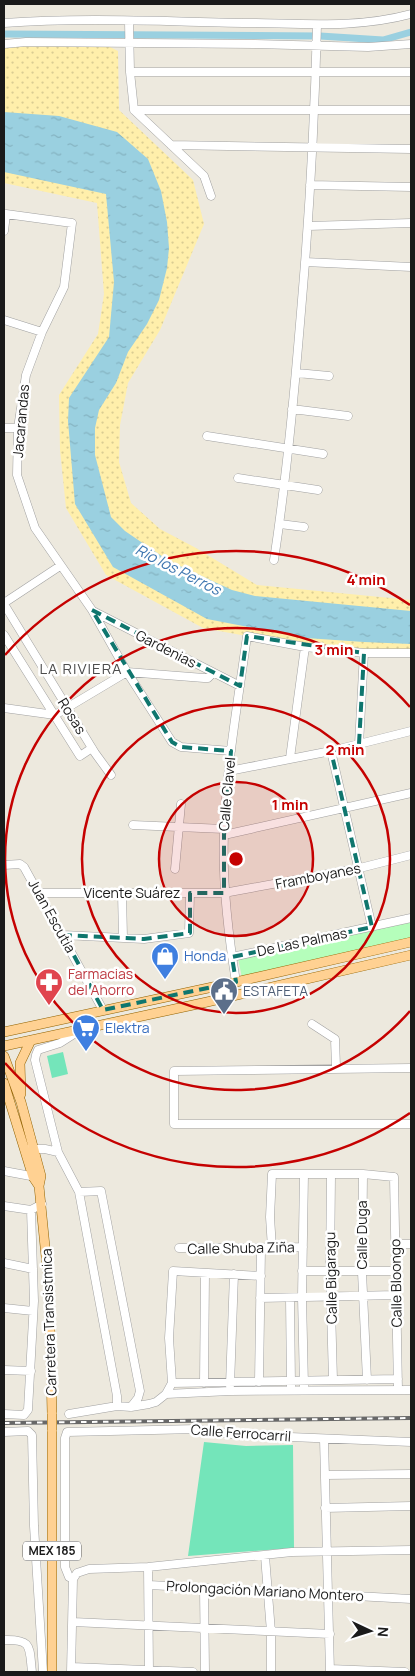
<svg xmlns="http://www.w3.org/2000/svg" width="415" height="1676" viewBox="0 0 415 1676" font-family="Manrope,sans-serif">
<defs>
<pattern id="sand-dots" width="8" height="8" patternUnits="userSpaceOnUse" patternTransform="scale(1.25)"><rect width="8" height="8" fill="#ffefab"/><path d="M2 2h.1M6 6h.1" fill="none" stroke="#dacc93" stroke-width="1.8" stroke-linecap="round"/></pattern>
<pattern id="water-ripples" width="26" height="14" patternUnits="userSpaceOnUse" patternTransform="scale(1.25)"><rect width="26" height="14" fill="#9ad0e0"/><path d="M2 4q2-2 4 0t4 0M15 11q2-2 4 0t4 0" fill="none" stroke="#84b2c0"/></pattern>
</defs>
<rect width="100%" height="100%" fill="#ede9de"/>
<path fill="url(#sand-dots)" d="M4 44H104L118 51 119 110 193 180 204 224 160 330 128 383 120 425 119 462 131 503 160 529 196 548 257 585 411 600V653L305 647 203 628 106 575 66 508 60 450 59 395 98 334 104 294 97 203 4 183Z"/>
<path fill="#b5febb" d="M411 920V938L242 978 238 958Z"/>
<path fill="#74e5ba" d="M63 1052 68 1074 52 1078 47 1056Z
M204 1442 246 1446 293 1445 294 1548 188 1556Z"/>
<path fill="url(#water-ripples)" d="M4 112 59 116 117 132 148 159 161 191 167 222 169 248 167 268 159 300 147 324 128 352 116 383 99 410 95 428V455L111 517 125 531 169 561 232 590 255 596 411 611V644L364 642 306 638 207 619 113 567 75 504 68 421 69 398 109 337 114 282 106 194 4 172Z"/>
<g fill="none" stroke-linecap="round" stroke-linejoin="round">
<path stroke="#9ad0e0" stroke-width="7" d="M4 34 320 36 383 40 411 32"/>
<g stroke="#a1a1a1" stroke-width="9">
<path id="minor" d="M129 22 130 72 134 110 204 176 211 196
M4 23C87 17 172 22 256 23 309 24 359 28 411 14
M4 44 26 42 255 44 368 47 411 44
M130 72H411
M134 110H411
M171 145 411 149
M310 185 411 187
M308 226 411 223
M4 231 6 214 72 223 64 287 42 332 26 375 18 428 17 475 35 528 92 610 127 672 172 742 181 747 231 751
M305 262 411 267
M4 320 42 332
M297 373 329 376
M292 409 348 416
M4 428H18
M207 436 323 454
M238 478 318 490
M280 524 304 527
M274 560C289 461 297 362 305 263 311 184 315 104 317 25
M4 603 60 566
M4 604 95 753 111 775
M93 611 240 686
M4 635 80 756 92 748
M4 708 55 715 127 672 204 678H208L213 673
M359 744 364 653
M331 751 372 927
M290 758 305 647
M229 771 331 751 411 731
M133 825 224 829
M224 835 411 793
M4 865 20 864 24 867 103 1010
M175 869 181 804
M39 893H224L360 868 411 855
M122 893 123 938
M63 935 144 939 189 933 190 893
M232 957 411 918
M236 982C228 933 222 884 224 834 226 768 238 702 247 636L305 647 364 653H411
M312 1024 335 1039 336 1067
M411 1068 174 1071V1124H411
M29 1149H45L58 1152 79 1192 117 1396V1406
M58 1152 35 1060 36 1055 38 1050 60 1043 82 1029 79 1016
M4 1171 36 1177
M363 1174 362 1272 367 1380
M331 1175 330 1272 333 1380
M79 1192 101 1191 140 1391 138 1398 131 1407
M4 1206 31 1210
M395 1244H411
M179 1248 303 1247
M272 1248 270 1217 272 1174H363L394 1177 398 1390
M4 1263 33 1269
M302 1271H394
M260 1298 396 1295
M290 1298 291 1386
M4 1308 33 1311
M4 1370 31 1371
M259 1382 261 1248
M172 1383 398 1379
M204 1383 205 1273
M230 1385 234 1274
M304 1386 302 1297 304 1174
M166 1394 230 1391 411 1390
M4 1414 24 1415 28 1410 34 1301 31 1210 42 1204
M69 1414 117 1406 131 1407 149 1404 156 1402 166 1394 172 1383 169 1338 173 1271 261 1276
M4 1432 28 1431 32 1435 34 1526 43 1672
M324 1439 330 1672
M325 1475 411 1474
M325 1508 411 1506
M265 1556 271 1632V1672
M148 1567 149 1672
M73 1579 69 1577 65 1567V1438L67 1432 197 1429 239 1435 411 1442
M73 1579 77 1573 89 1569 148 1567 292 1552 411 1550
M149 1585 411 1599
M204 1589 205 1672
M73 1622 330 1634
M4 1640C33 1639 29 1647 32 1672
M72 1667 193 1672
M330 1669 405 1672
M71 1672 73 1579"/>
</g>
<g stroke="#916200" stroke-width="10">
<path id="major" d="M4 1032 236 982 411 942
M4 1046 207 1002 411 955
M4 1056 21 1102 41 1176 39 1186 49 1287 52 1414
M4 1083 33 1177 39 1186
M21 1094 20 1063 31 1040
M52 1430V1672"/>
</g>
<use href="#minor" stroke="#fff" stroke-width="8"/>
<use href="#major" stroke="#ffd192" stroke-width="9"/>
<g stroke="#686868" stroke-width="4">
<path id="rail" d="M4 1423 411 1418"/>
</g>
<use href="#rail" stroke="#fff" stroke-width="2" stroke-dasharray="5.5" stroke-linecap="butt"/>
<g stroke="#916200" stroke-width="10" stroke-linecap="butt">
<path id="major-bridge" d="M52 1430V1414"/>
</g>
<use href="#major-bridge" stroke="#ffd192" stroke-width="9"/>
</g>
<path fill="none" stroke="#0f766e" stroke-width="4" stroke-dasharray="10 6" stroke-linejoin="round" d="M92 610 240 686 247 636 364 653 359 744 331 751 372 927 232 957 236 982 103 1010 63 935 144 939 190 933V893H224V835L231 751 181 747 172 742Z"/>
<circle cx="236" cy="859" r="77" fill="#c50100" fill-opacity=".12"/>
<g fill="none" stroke="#c50100" stroke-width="2.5">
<circle cx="236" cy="859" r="77"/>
<circle cx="236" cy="859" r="154"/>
<path d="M410 1011A231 231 0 1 1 410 707"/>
<path d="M410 1113A308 308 0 0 1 5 1063M5 655A308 308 0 0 1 410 605"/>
</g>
<defs>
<g id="shop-pin" transform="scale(1.4375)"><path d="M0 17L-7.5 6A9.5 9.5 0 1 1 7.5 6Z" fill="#3f7fe0" stroke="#fff"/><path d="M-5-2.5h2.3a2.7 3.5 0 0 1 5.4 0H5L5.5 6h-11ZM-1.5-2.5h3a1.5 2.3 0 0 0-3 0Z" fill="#fff"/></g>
<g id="pharmacy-pin" transform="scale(1.4375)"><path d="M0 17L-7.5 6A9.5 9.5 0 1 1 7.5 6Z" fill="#e0444e" stroke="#fff"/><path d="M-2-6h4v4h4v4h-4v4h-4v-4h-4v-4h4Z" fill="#fff"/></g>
<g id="civic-pin" transform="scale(1.4375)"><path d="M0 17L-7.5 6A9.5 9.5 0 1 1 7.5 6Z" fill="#5c6f8a" stroke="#fff"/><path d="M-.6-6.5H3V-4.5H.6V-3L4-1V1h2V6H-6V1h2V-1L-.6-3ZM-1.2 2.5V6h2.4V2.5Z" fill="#fff"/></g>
<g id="supermarket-pin" transform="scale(1.4375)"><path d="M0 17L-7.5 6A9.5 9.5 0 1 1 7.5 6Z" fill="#3f7fe0" stroke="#fff"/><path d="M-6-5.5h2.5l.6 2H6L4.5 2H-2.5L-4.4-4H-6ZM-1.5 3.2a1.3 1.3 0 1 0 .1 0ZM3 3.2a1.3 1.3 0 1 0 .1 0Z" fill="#fff"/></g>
</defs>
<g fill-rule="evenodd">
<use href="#shop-pin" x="165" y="956"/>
<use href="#pharmacy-pin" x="49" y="982"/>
<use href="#civic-pin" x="224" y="991"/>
<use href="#supermarket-pin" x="86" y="1028"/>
</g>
<g text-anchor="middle" stroke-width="5" stroke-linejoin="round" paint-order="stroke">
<rect fill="#fff" stroke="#5f5f5f" stroke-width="1" x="23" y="1541.5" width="58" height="19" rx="4"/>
<g font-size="12" font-weight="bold" fill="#1a1a1a">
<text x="52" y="1555">MEX 185</text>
</g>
<g font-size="14" fill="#1a1a1a" stroke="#fff">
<text transform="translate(21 421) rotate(-85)" y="5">Jacarandas</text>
<text transform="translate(166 649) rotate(27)" y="5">Gardenias</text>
<text transform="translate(72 716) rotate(58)" y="5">Rosas</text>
<text transform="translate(227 794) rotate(-85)" y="5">Calle Clavel</text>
<text transform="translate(318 876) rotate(-11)" y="5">Framboyanes</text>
<text x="132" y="898">Vicente Suárez</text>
<text transform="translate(52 916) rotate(61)" y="5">Juan Escutia</text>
<text transform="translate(302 942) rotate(-12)" y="5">De Las Palmas</text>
<text transform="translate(362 1235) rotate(-90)" y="5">Calle Duga</text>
<text transform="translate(241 1248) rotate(-1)" y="5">Calle Shuba Ziña</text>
<text transform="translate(331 1278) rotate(-91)" y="5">Calle Bigaragu</text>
<text transform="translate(396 1283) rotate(-91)" y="5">Calle Bloongo</text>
<text transform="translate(49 1322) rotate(-92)" y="5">Carretera Transistmica</text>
<text transform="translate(241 1433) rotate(4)" y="5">Calle Ferrocarril</text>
<text transform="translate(265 1591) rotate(3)" y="5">Prolongación Mariano Montero</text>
</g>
<g font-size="14" fill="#366cbe" stroke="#fff" text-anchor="start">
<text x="184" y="961">Honda</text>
<text x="105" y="1033">Elektra</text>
</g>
<g font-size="14" fill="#be3a42" stroke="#fff" text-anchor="start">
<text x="68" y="979">Farmacias<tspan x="68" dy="16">del Ahorro</tspan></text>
</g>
<g font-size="14" fill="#4e5e75" stroke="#fff" text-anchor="start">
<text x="243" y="996">ESTAFETA</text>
</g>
<g font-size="15" font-style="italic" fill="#4078b1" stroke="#fff">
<text transform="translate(178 570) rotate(27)" y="5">Rio los Perros</text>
</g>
<g font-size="15" letter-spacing="1" fill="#4d4d4d" stroke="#fff">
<text x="81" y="674">LA RIVIERA</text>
</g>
</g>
<circle cx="236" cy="859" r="8" fill="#c50100" stroke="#fff" stroke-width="2.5"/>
<g font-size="15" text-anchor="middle" font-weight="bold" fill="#c50100" stroke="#fff" stroke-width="5" stroke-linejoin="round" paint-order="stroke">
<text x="366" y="585">4 min</text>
<text x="334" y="655">3 min</text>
<text x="345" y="755">2 min</text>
<text x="290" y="810">1 min</text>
</g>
<rect width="415" height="1676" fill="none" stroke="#1a1a1a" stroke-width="10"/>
<g transform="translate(370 1631) rotate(94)" stroke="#ffffff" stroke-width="4" paint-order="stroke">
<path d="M0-4L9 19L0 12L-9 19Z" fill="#1a1a1a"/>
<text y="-8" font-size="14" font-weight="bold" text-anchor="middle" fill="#1a1a1a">N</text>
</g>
</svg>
